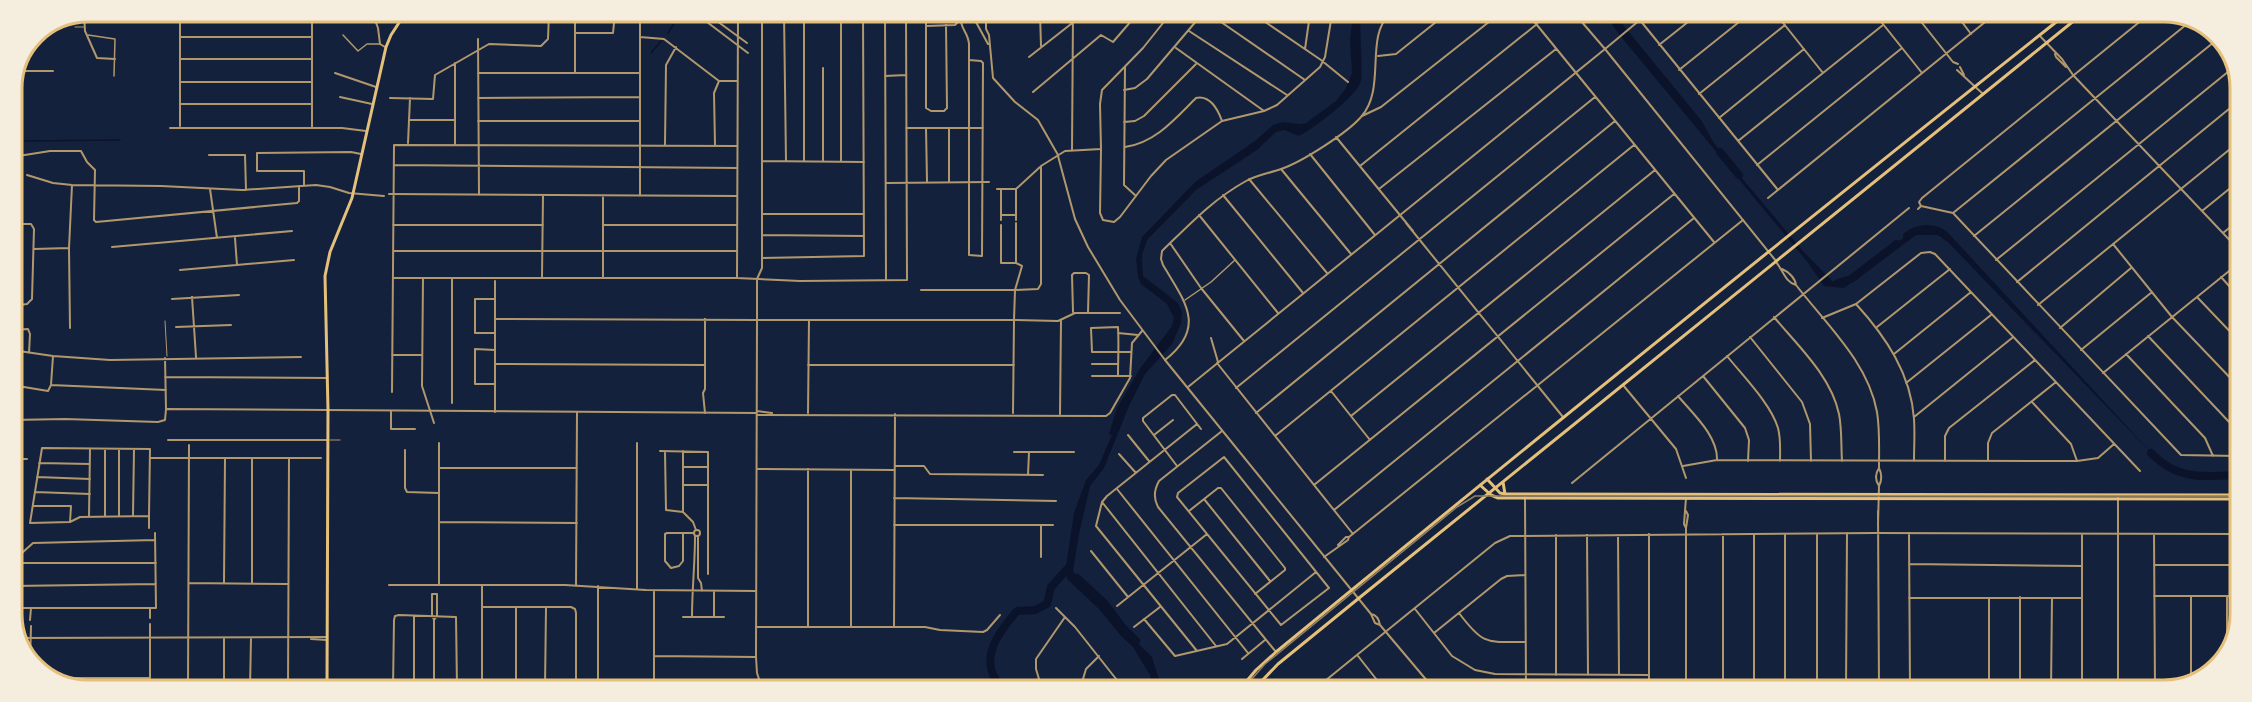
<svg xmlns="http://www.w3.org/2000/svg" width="2252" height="702" viewBox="0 0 2252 702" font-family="Ubuntu,sans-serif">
<rect width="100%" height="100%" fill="#14213d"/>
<path fill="#0b132b" d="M1353 14H1361C1359 36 1363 58 1361 80 1360 94 1312 130 1299 136L1284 130 1276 132 1257 150 1196 190 1147 240 1142 255 1143 276 1178 303 1182 312 1181 323 1172 344 1145 374 1129 406 1104 468 1090 486 1079 534 1073 571 1078 579 1106 605 1121 627 1152 657 1162 689H1153L1150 675 1133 647 1121 636 1099 609 1068 580 1065 573 1074 513 1086 480 1099 465 1112 435 1109 434 1117 408 1141 367 1172 326 1174 318 1167 304 1141 284 1138 277 1136 259 1142 237 1195 182 1255 141 1273 125 1283 122 1300 124 1306 123 1336 101 1346 88 1352 73 1350 40Z
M1605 14H1614L1701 120 1714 143 1730 164 1803 251 1832 281 1846 282 1853 279 1912 231C1926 227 1940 230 1952 237L2158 460 1941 235H1916L1844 288 1824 286 1809 264 1618 33Z"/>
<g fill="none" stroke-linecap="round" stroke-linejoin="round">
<path stroke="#0b132b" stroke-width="1.5" d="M668 33 681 13
M651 53 661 41
M12 139 22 141 120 140"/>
<path stroke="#0b132b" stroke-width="8" d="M1720 152 1739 175
M1907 236C1918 227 1936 226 1947 237
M1838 283 1851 279 1897 244
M2151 453C2177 480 2203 477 2238 475
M1077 578 1104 603 1122 627 1136 641
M833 688 840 686 846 688
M1003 689C976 662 997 634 1017 611L1035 610 1047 604 1051 587 1070 566"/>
<path stroke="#b1986c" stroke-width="1" d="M75 27H84
M165 321 167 356
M330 440H340"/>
<path stroke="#b1986c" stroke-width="1.5" d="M88 35 115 39 114 76
M343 35 358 51 367 44H380
M1185 300 1211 282 1235 260"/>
<path stroke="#b1986c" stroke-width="2" d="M312 12V128
M372 12 378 28 380 44 385 47
M392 12 398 23
M695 13 748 53
M706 13 747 43
M784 13 786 161
M804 13V161
M841 13V161
M885 13 886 280
M926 13V108L931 111H944L947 108 946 25
M962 13C958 29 968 30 969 44V255L982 256 983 63 981 61 969 60
M971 13 988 44
M986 13V29L989 35 993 78 1015 102 1038 120 1058 155
M1040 13 1041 46
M1208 13 1305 80
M1252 13 1321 60 1348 82
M84 14 85 31 97 58 115 59
M1293 14 1310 19
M1528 14 1714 242
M1575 14 1605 49 1647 14
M1635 14 1778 190
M1776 14 1823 73
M1875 14 1922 73
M1915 14 1953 62 1958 64
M1956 14 1971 34
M1119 16 1121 13
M115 18 180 14
M926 26 955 25 958 22 954 13
M1189 31 1287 95
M575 33H613L615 13
M2039 35 2062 59 2073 75 2239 250
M180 37H312
M640 37 664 39 719 81H737
M478 39 479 195
M1659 45 1698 14
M1176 48 1264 111
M1305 49 1310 14
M2055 54 2056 57 2066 67
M1378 56 1396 54 1446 14
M1029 57 1085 13
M180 59H312
M1125 67 1124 185 1136 196
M1960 67 1964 75
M823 68V161
M1679 70 1749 14
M1957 70 1983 94
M19 71H53
M335 73 376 87
M478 73H640
M575 73V13
M885 76 906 75
M180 82H312
M1124 90 1135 88 1147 79 1203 13
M1033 92 1101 35 1113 42 1138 13
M1699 94 1785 25
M340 97 372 104
M390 98 433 99 435 75 489 44 541 46 548 39 549 13
M478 98 640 97
M180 104H312
M1362 116 1381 107 1499 14
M1719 118 1804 49
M409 120H454
M478 121H640
M1124 122 1135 121 1144 116 1196 64
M180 126V12
M170 128H342L366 131
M906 128H983
M926 128 927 181
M949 128V182
M1336 137 1413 231
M1738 141 1883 25
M408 143 410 98
M455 144V63
M665 144 666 65 676 47
M715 145 714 93 719 81
M1125 147C1155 143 1175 119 1196 98 1210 95 1218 110 1222 121
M1072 150 1073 13
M1101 150 1100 213 1103 220 1114 222 1120 217 1151 176 1166 160 1222 121 1264 111 1277 105 1320 67 1325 57 1332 14
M1310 154 1375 235
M209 155H245L246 190
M12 157 50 151H81L87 162 95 170 94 220 96 222 297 203 299 201V186
M762 161 864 162
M394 165 737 168
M1757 165 1902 48
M1360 166 1537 24
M1281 169 1351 254
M27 175 53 183 72 185 161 186 242 190 316 185 330 187 349 193 384 196
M1249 179 1327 273
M887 183 989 182
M304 186V171H257V153L351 152 361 154
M210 189 217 238
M997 189H1016
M1016 189 1040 167
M1016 189V220
M1379 189 1556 49
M389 194 737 196
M1223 195 1303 293
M640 196V13
M1768 198 1995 14
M1921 206 1919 202 1922 198 2148 15
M1918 209 1921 206 1953 213 2181 455 2238 456
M2202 211 2239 181
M1953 213 2192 20
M762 214H864
M1001 215H1016
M1199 215 1278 313
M1001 220V189
M1016 223V262
M1406 223 1563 417
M12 224H31L34 229 32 299 27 304 12 306
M393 225H543
M603 225H737
M2223 233 2239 220
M762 235 864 236
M1974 236 2219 38
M235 238 237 265
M1170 243 1201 288 1244 341
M2113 244 2172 317 2238 386
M112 247 292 231
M34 249 69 248
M393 251H737
M762 258 864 256 863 13
M1996 260 2234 67
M1776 262C1783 270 1785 282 1796 285
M1782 269C1789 272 1795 278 1796 285 1826 324 1868 362 1877 412 1880 430 1879 449 1879 468 1875 474 1875 480 1879 486
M180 270 294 260
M542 277 543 196
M603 277V196
M737 277 738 13
M2221 277 2239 297
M393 278H737L800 281 907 280 906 13
M423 278 422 386 434 423
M2017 282 2240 100
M921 290H1015L1022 266 1016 263H1001V225
M192 297 196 357
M2197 297 2239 341
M172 299 239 295
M1856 304C1886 337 1911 374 1914 419 1915 433 1914 447 1914 461
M2038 305 2240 141
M1073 312 1072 275 1074 273H1086L1089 275 1088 313
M1774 317C1798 346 1831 376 1839 414 1842 429 1841 446 1842 461
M1822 318 1856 304 1921 253 1930 252 1935 254 2140 471
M495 319 757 320V279L762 268V13
M176 327 231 325
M1877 327 1950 269
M70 328 69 248 72 185
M2060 328 2131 268
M12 330 28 329 30 334 29 353
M495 333H475V299H495
M1118 333 1138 335
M2148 336 2231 424 2238 434
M1750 337 1802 402 1810 424 1811 461
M1211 338 1218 362
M12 350 53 356 110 360 301 357
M2081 350 2152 292
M1894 354 1971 292
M2126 354 2205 438 2213 456
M392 355H422
M1727 356C1743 376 1771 404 1778 428 1781 439 1780 450 1780 461
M165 358 166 409
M1165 360C1207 327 1185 302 1163 265L1161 259 1162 251C1190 224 1212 200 1246 181 1257 175 1270 173 1281 169 1302 162 1347 133 1361 117 1387 88 1364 37 1390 14
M1217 363 1353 534
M495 364 705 365
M1092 364H1118
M808 365H1014
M2103 373 2239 263
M1092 376H1131
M1118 376C1118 360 1119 344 1118 327L1091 328 1092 352H1131
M1703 376 1745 428 1749 440 1748 461
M165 377 327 378
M1906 383 1991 315
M495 384H475V349L495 350
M12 385 48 391 51 385 53 356
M51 385 166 390
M1623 385 1676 449 1686 478
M1236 388 1595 97
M1331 391 1370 440
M392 392 394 145 737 146
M1678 396C1693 414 1718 436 1717 460
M2032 402 2071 444 2077 461
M452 403V278
M391 411V429H415
M757 411 772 413
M495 412V281
M705 413 703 393 705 389V319
M808 413 809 320
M1013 413 1014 320 1058 321 1075 313H1120
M1256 413 1615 121
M1060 414 1061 321
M757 415 1106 416 1110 413 1130 378 1132 343 1142 331
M1351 416 1655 170
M1914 417 2012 338
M1197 424 1107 496 1102 502 1096 526 1197 651
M1222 431 1159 481C1154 490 1153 498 1158 507L1276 652
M1128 435 1149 461
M1154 435 1173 420
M1275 436 1634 145
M168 440H327
M42 448 150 449 149 516 80 517 70 522 30 523Z
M405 450V488L407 492 439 493
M660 451 708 452V574
M683 451V512
M665 452 666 510 683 512 693 522 696 530
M1014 452H1074
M1119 454 1136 473
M1224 457 1329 588 1281 625 1177 497 1178 493Z
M150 458H321
M252 458V583
M12 459H27
M1945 461V436L1949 428 2035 360
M1988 461V443L1992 433 2056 382
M39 463 90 464
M895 466H924L930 474 1043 475
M1177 466 1143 421V418L1172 395H1175L1201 429
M1683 466 1717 460 2077 461 2098 458 2114 444
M684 467H708
M439 468H577
M757 469 894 470
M1028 475 1029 452
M37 477 90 479
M1572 483 1909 208
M684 485H708
M1314 485 1674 194
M1117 489 1248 653
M12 490H14
M35 492 90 494
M1525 497 1526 689
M894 498 1056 501
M1204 499 1270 581
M1102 502 1216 646
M33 506H71L70 522
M1334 510 1694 218
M1189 511 1218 488H1221L1285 568V570L1255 594
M1878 511 1879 690
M105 515V449
M119 515V449
M133 515 134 449
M89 517 90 449
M439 522 577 523
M12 523H18L20 530 12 535
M894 525H1053
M1041 525V557
M1878 525 1879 486C1882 480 1882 474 1879 468
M149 528V516
M694 533a3 3 0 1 1 6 0a3 3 0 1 1-6 0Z
M683 533V561L679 566 671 568 665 561V534L667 533H693
M1909 533 1910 690
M1723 534V689
M1817 534V690
M2082 534V690
M2154 534 2155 690
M1556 535V675
M1587 535 1588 675
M1618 535 1619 675
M698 536V578L701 583 702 591
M1338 545 1346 537H1349
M1091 551 1128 597
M1324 557 1348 540 1349 537 1743 220
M12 562 33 543 155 540
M12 563H156
M1909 564 2082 566
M2154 565H2238
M189 583 288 584
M224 583 225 458
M389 585H565L646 590 756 591
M439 585V443
M12 586 156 584
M482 586V688
M576 586 577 412
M637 589V443
M2154 596H2237
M2191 596V681
M2227 596V649
M1909 598H2082
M1989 598V690
M1117 606 1207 534
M482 607H571L575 609 576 613V688
M516 607V688
M12 608H156L155 533
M150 608V618
M1056 608 1075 627 1124 689
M1415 609 1452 656 1475 670 1495 674 1649 675
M1459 613C1483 645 1486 642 1525 642
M683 617H724
M692 617C692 589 695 564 695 536
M714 617V591
M1144 619 1175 656 1227 644 1316 572
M30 620 31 608
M808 626V469
M851 626V470
M756 627H925L940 630 983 632 987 630 1000 615
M894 627 895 414
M1134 627 1160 607
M1434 633 1501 579 1507 576 1525 575
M20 638 326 637
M224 638V688
M311 639 327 640
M654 656 756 657
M1358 656 1384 689
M1242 659 1265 640
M30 663 31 626
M54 678H150V624
M150 682V687
M188 687 189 445
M250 688 251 638
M288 688 289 458
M393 688 394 620 395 616 399 615 456 617 457 688
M414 688V616
M434 688V620L432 615V594H437V616L434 620
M545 688 546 607
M598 688V586
M654 688V591
M1042 689 1036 669V659L1065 617
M1080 689 1086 669 1099 656
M1203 689 1207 680 1222 689
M1315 689 1495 543 1510 536 1875 533 2238 534
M1366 689 1377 680
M1649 689V534
M1754 689V534
M1785 690V534
M1846 690 1847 533
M2020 690V597
M2051 690 2052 598"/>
<path stroke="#b1986c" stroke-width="2" d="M1058 156 1075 219 1088 247 1120 300 1165 360 1371 614C1377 615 1379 619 1380 625L1434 689
M1188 387 1605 49 1776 261
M12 420 65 419 158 422 165 420 166 409 757 413
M1686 498 1684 524 1686 528
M2118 498V690
M1686 511 1688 515 1686 528V689
M1371 614 1375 623 1380 625
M762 688 757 673 756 657 757 320H1014L1015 290 1038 289 1041 284V166L1065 151 1101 149 1100 104 1102 90 1143 48 1171 13"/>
<path stroke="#e5c07b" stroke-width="3" d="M327 688 328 410 325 276 330 252 352 198 386 47 391 35 406 12"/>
<path stroke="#e5c07b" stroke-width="3" d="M1487 479 1500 493 1505 494 2238 495
M1503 482 1505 494
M1480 485 1491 495 1498 498 2238 499
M1240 689 1256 670 1276 652C1537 438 1800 225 2065 15
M1254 689 1278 664 1364 594 2081 15"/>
<path stroke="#918062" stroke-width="1.5" d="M1243 689 1265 664 1457 507 1475 496H2238"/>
</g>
<path d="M0 0H2252V702H0ZM88 22H2164A66 66 0 0 1 2230 88V614A66 66 0 0 1 2164 680H88A66 66 0 0 1 22 614V88A66 66 0 0 1 88 22Z" fill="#f5edde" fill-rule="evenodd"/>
<path fill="none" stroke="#e5c07b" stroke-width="3" d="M88 22H2164A66 66 0 0 1 2230 88V614A66 66 0 0 1 2164 680H88A66 66 0 0 1 22 614V88A66 66 0 0 1 88 22Z"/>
</svg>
